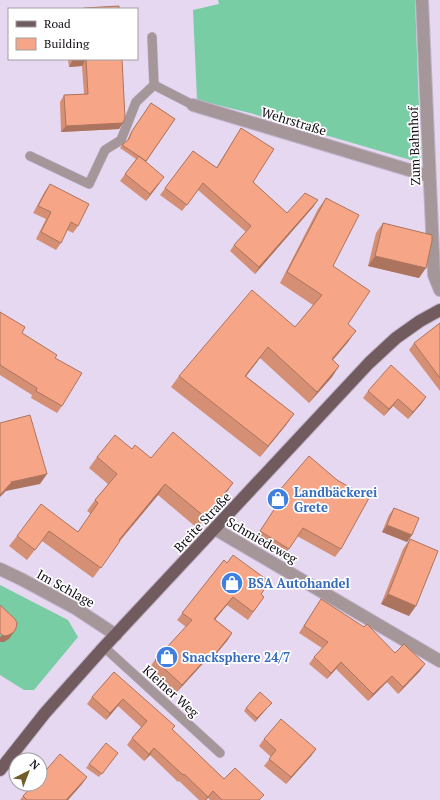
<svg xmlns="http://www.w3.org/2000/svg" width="440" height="800" viewBox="0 0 440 800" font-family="'PT Serif',serif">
<rect width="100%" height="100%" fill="#e6d8f0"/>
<path fill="#78cda4" d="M218 0H415L421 163 250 113 197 100 193 10 219 4Z
M0 585 68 620 78 637 34 690H24L0 675Z"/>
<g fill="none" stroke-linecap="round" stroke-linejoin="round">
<g stroke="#c0b3c9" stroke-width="10">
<path id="lane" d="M154 85 193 105
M30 156 89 184 105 150 121 140 136 102 154 85 152 37
M104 647 220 753"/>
</g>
<g stroke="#c0b3c9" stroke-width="14">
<path id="street" d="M422 0 434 275 440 290
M193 105 429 176
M215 529 440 661
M0 569 21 579 75 608 116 635"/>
</g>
<g stroke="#c0b3c9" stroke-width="14">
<path id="primary" d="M0 770 45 713 104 647 369 363 396 338 420 321 440 310"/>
</g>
<use href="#lane" stroke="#a49699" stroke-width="9"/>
<use href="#street" stroke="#a49699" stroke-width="12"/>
<use href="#primary" stroke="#725b5f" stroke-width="12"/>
</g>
<path fill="#d48f74" d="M68 59H122L123 123 119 129 61 132 60 102 64 95 84 94 82 66 69 67Z
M151 103 175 119 146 162 159 184 146 201 120 181 136 159 120 148 122 145 127 141 130 134Z
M241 128 253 182 287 213 314 206 255 274 230 251 234 245 246 232 198 190 182 211 160 195 193 151 216 168Z
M50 184 78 226 73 233 67 230 61 243 56 250 36 239 46 219 33 213 45 191Z
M326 198 333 266 348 324V342L333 360 339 366 332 377 309 403 260 358 246 376 294 414 286 425 260 457 171 387 179 376 295 327 313 305 280 283 318 209Z
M383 223 419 278 368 266 376 233Z
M0 312 22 333 55 358 62 406 57 413 31 398 32 395 0 375Z
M440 323V391L409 350 414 343Z
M368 391 426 397 421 404 408 419 393 406 384 416 363 398Z
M132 449 151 458 233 483 226 493 197 528 158 495 120 541 93 578 42 541 27 560 9 546 17 536 66 523 78 532 91 514 87 511 95 500 108 484 89 468 97 457Z
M278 492 341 549 335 557 297 536 283 558 255 539 277 505 272 500Z
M394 508 412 535 407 542 382 532 389 515Z
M410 539 409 616 381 604 403 549Z
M224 560 264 597 248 620 227 605 215 619 232 633 227 641 210 661 208 658 176 693 149 668 155 660 186 627 177 620Z
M321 599 395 653 420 671 398 694 387 682 368 701 336 669 327 679 309 664 314 657 322 648 299 633Z
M114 672 172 729 224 779 259 800H210L208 798 206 800H199L179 781 178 782 150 755 144 761 127 745 132 738 141 727 118 706 106 720 87 704 92 697Z
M269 706 255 722 244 711 246 708Z
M264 739 316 749 311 756 286 784 264 766 271 757 259 746Z
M116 756 99 777 86 768 89 764Z
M87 777 82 784 68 800H20L23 796Z"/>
<path fill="#ac745e" d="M86 59 82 66 69 67 73 60Z
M123 123 119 129 61 132 66 126Z
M164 177 159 184 146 201 150 194Z
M318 200 314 206 255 274 259 267Z
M375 256 426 268 419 278 368 266Z
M356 331 348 342 324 370 332 359Z
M268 347 260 358 238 387 245 376Z
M339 366 332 377 309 403 317 392Z
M426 397 421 404 408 419 413 412Z
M398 399 393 406 384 416 389 409Z
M294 414 286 425 260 457 268 446Z
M47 474 40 484 6 491 0 497V495L11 482Z
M233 483 226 493 197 528 205 517Z
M165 484 158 495 111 551 119 540Z
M387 525 412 535 407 542 382 532Z
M388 594 416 606 409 616 381 604Z
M233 597 227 605 209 627 214 619Z
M14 632 9 639 4 642H0V637L2 635Z
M232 633 227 641 210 661 216 653Z
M213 651 208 658 176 693 182 685Z
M341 662 336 669 327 679 331 673Z
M425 664 420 671 398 694 403 687Z
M392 676 387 682 368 701 373 694Z
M123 699 118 706 106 720 110 713Z
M272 703 269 706 255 722 257 718Z
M154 748 150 755 144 761 149 754Z
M316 749 311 756 286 784 291 777Z
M87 777 82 784 68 800H66Z
M213 791 208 798 206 800H205Z"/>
<path fill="#f6a687" stroke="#ac745e" d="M119 6V9H84V8Z
M73 59H122L125 118 123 123 66 126 64 95 88 94 86 59 73 60Z
M151 103 175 119 146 161 122 145 129 139 132 131Z
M241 128 274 149 253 182 287 213 305 193 318 200 259 267 234 245 251 226 203 183 187 205 165 188 193 151 217 168Z
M139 156 164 177 150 194 125 174Z
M50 184 89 204 78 226 71 222 61 243 41 232 51 212 38 206Z
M326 198 359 215 333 266 370 291 348 324 356 331 332 359 339 366 317 392 268 347 245 376 294 414 268 446 179 376 252 290 295 327 322 295 287 272Z
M383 223 432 235V241L426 268 375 256Z
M0 312 25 327 22 333 57 355 55 358 82 373 62 406 36 391 37 388 0 365Z
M440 323V378L414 343Z
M391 365 426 397 413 412 398 399 389 409 368 391Z
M30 415 47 474 11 482H12L0 495V423Z
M173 432 233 483 205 517 165 484 119 540 120 541 101 568 49 531 35 550 17 536 41 504 66 523 78 532 98 503 95 500 117 474 97 457 115 435 132 449 135 445 151 458Z
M309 456 337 480 369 498 341 549 303 528 289 549 260 531 283 496 278 492Z
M394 508 419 518 412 535 387 525Z
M410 539 438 551 416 606 388 594Z
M233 555 270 582 261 594 264 597 253 612 233 597 214 619 232 633 216 653 213 651 182 685 155 660 192 620 182 613 224 560 227 563Z
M321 599 364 627 367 624 395 653 404 644 425 664 403 687 392 676 373 694 341 662 331 673 314 657 328 642 304 626Z
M0 605 15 619 17 623 16 628 14 632 9 635 5 636 2 635 0 633Z
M114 672 175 726 172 729 224 779 235 768 264 795 259 800H222L213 791 208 797 184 774 183 775 154 748 149 754 132 738 147 721 123 699 110 713 92 697Z
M260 692 272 703 257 718 246 708Z
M281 719 316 749 291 777 269 759 276 750 264 739Z
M106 743 118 753 102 774 89 764Z
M60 754 87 777 66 800H27L23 796 34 784H40V777Z"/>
<defs>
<g id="shop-disc" transform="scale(1.15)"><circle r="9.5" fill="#3f7fe0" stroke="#fff"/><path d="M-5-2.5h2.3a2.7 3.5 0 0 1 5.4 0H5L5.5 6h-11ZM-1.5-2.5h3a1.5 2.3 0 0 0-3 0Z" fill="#fff"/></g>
</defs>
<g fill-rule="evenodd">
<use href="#shop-disc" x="278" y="499"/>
<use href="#shop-disc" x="232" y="583"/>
<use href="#shop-disc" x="167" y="657"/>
</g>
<g text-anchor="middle" stroke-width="3.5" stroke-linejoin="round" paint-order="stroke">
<g font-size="13" fill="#120d15" stroke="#fff">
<text transform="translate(294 121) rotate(17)" y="5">Wehrstraße</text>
<text transform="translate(414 146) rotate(-92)" y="5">Zum Bahnhof</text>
<text transform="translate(202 522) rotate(-47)" y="5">Breite Straße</text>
<text transform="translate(262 540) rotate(30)" y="5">Schmiedeweg</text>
<text transform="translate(66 588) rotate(29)" y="5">Im Schlage</text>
<text transform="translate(171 691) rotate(42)" y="5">Kleiner Weg</text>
</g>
<g font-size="13" font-weight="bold" fill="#366cbe" stroke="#fff" text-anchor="start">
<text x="294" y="497">Landbäckerei<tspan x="294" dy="15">Grete</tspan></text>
<text x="248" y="588">BSA Autohandel</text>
<text x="182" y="662">Snacksphere 24/7</text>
</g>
</g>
<rect x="8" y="8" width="130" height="52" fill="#ffffff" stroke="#a09ea1"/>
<rect x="16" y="21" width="20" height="6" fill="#725b5f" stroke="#a09ea1"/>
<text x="44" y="28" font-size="12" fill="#120d15">Road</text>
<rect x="16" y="38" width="20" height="12" fill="#f6a687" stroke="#a09ea1"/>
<text x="44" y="48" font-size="12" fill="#120d15">Building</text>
<g transform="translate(28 772) rotate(42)"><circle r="19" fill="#ffffff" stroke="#a09ea1"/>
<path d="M0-3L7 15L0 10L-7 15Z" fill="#715c2b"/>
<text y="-6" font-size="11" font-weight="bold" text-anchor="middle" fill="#120d15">N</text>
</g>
</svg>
